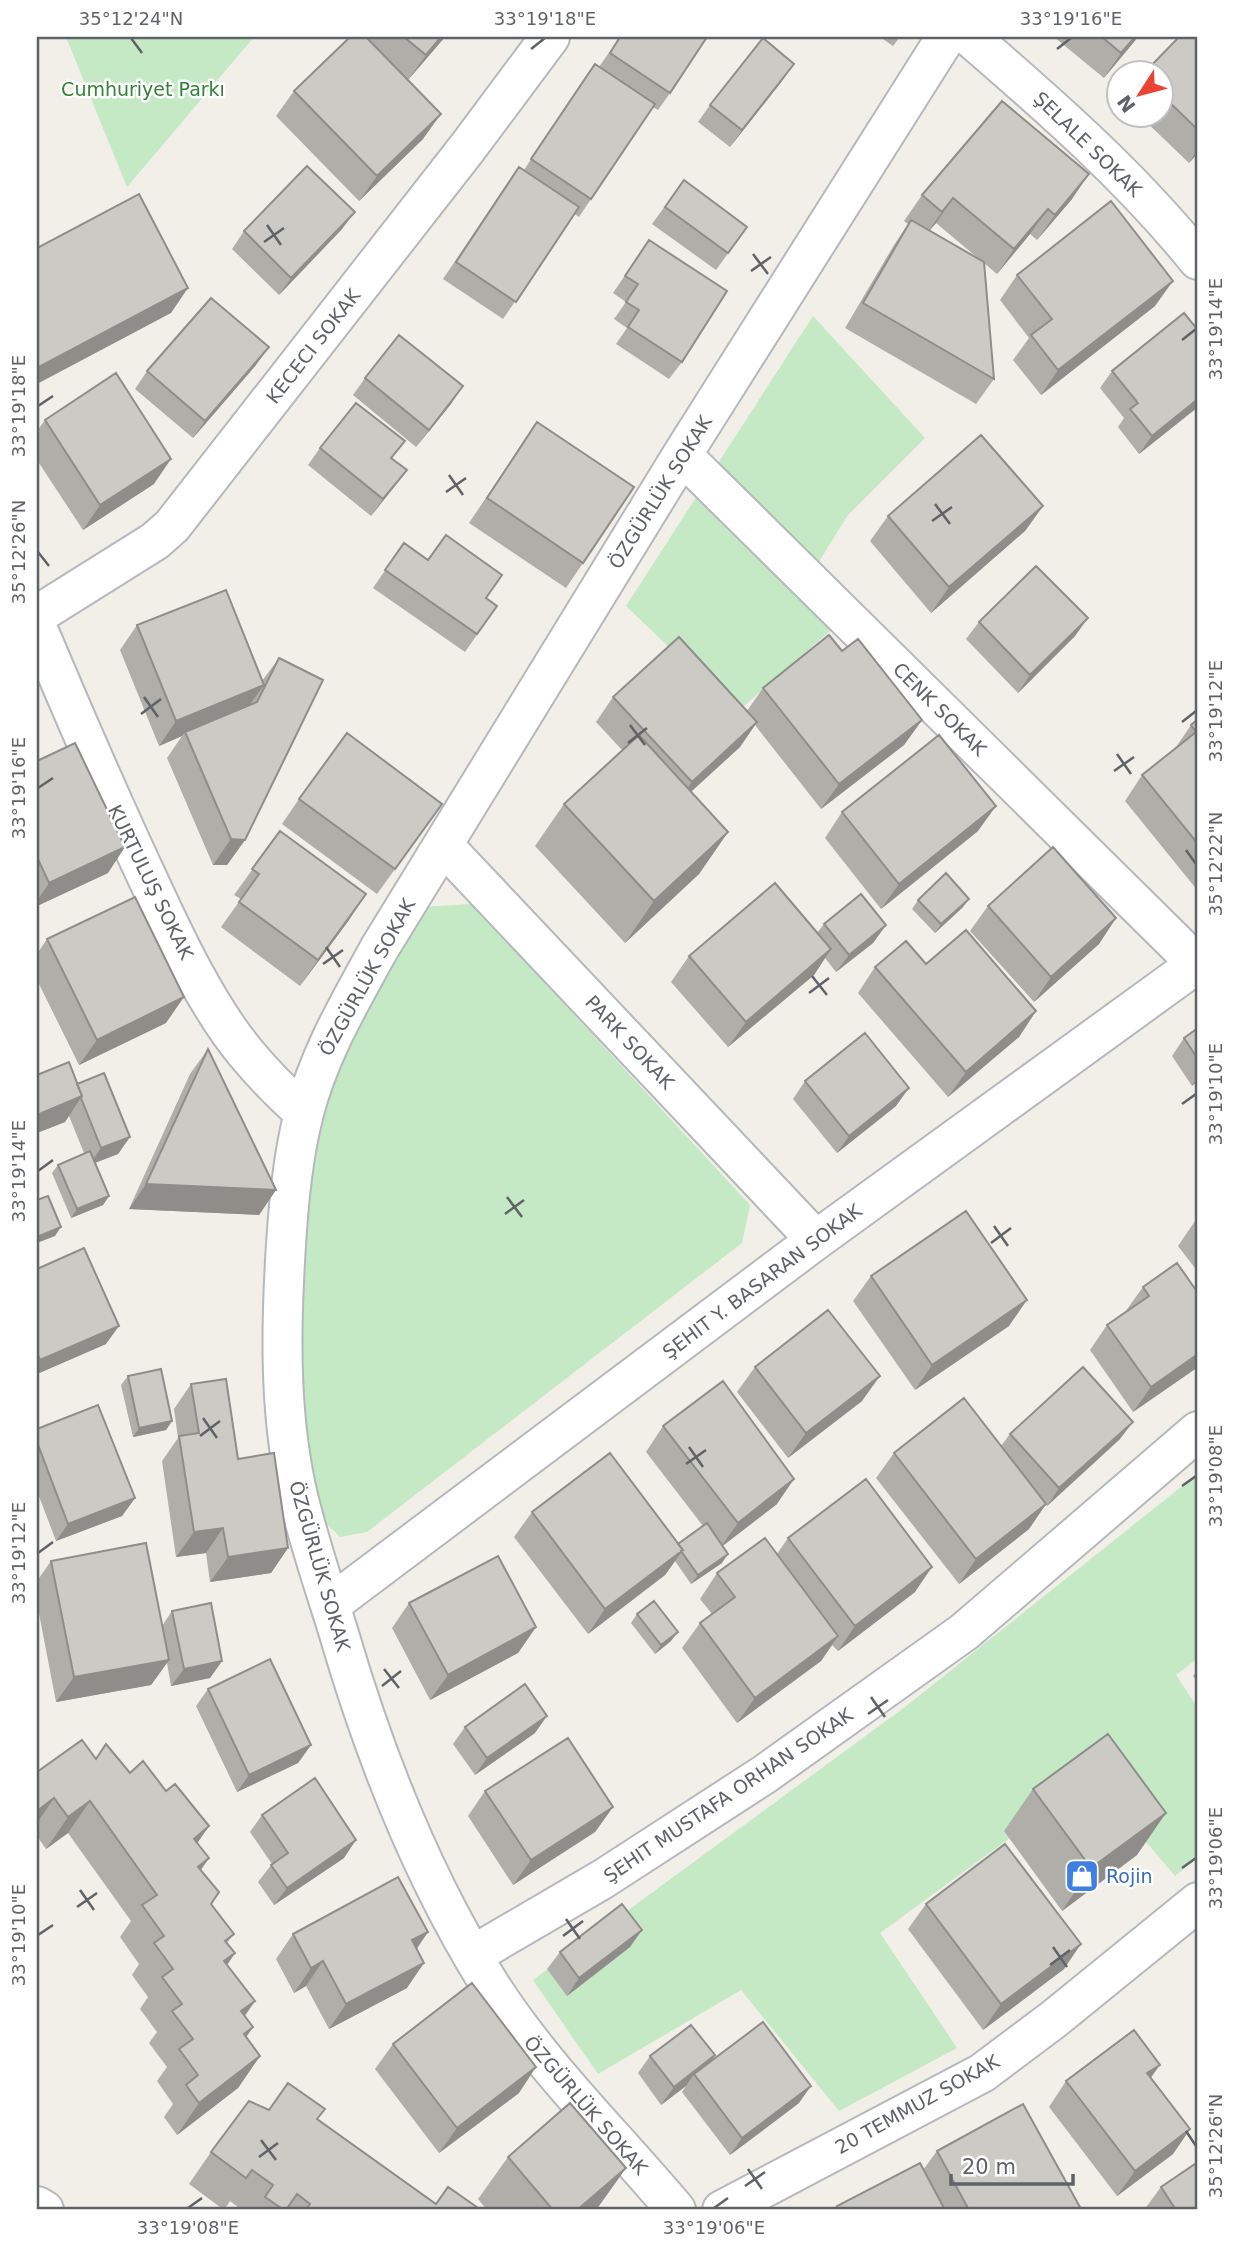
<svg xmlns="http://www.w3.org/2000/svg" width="1235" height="2247" viewBox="0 0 1235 2247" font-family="'DejaVu Sans',sans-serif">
<rect width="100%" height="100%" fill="#f1efe8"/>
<path fill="#c5e8c5" d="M66 37H254L127 187Z
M813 316 925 438 848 515 800 592 831 630 737 712 626 606Z
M472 904 750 1205 742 1243 367 1532 340 1537 313 1510 300 1331 314 1124 367 987 421 907Z
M1196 1475 1198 1658 1176 1675 1198 1708V1857L1175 1876 1092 1778 880 1933 957 2048 839 2111 741 1990 598 2074 533 1980 905 1707Z"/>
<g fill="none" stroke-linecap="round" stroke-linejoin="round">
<g stroke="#b5b8bc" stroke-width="42">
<path id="street" d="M970 37C1051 107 1131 177 1198 260
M682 455 1197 964
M37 615 155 541 172 526 468 147 550 37
M37 627C74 715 112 803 153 890 177 942 208 1007 245 1052 263 1074 283 1094 304 1113
M443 845 816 1240
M330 1605 816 1240 1198 963
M473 1955 603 1879 765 1774 964 1632 1198 1431
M37 2206 44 2210
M676 2210C613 2135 543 2068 490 1985 422 1877 375 1757 339 1634 324 1585 307 1537 296 1487 279 1408 281 1324 286 1244 289 1200 293 1155 304 1113 319 1054 350 1002 379 949L682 455 946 37
M722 2210 982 2073 1054 2019 1198 1902"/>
</g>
<use href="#street" stroke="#fff" stroke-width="38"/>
</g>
<path fill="#afaea9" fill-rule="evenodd" d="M350 37H445L408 80 423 139 359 201 276 116 294 91Z
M620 37 670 93 658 110 653 107 579 217 575 214 503 319 443 279 507 184 524 170 582 82 599 67Z
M880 37H900L893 46Z
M1054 37H1138L1104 78Z
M1198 37V153L1189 163 1140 116H1161V74Z
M782 81 730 147 698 122 710 105Z
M684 180 747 227 716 270 652 224Z
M922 195 1072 199 1037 240 1030 234 997 274 984 263 994 379 976 404 845 328 894 245 908 224 904 221ZM936 223 979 259 930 230Z
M342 229 279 295 232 249 244 231Z
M649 240 682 362 669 379 616 344 627 328 614 319 626 302 613 293Z
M1017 275 1155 306 1041 395 1013 360 1029 338 1000 300Z
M256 365 193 438 135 389 147 371Z
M1112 371 1198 407 1139 454 1118 427 1124 418 1100 388Z
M365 378 451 404 416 447 353 395Z
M45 420 154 484 83 530 37 460V431Z
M537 422 583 563 566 588 469 523Z
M320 448 392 459 394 487 371 516 308 465Z
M1043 506 1025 531 931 613 870 541 888 516Z
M404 543 497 606 465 652 373 588Z
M979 622 1075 636 1018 693 966 639Z
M137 625 262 681 279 658 245 840 227 865H213L167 758 182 736 159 746 120 650Z
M842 651 922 720 904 745 821 809 755 725 740 747 691 792 728 832 699 874 625 943 535 846 564 804 622 750 596 722 613 697 747 711 763 688Z
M1198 719V891L1125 801 1142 775 1174 750 1191 725Z
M37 761 108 873 37 906Z
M299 799 424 829 377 894 282 824Z
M842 812 978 831 881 909 825 838Z
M280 831 349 920 300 986 221 927 241 899 234 895Z
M918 900 963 907 935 933 912 909Z
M988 906 1116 918 1099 944 1034 1002 970 931Z
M824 924 886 925 873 943 836 972 825 958 814 975 728 1047 671 982 689 956 817 933Z
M47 939 166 1023 79 1065 37 980V954Z
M926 964 1036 1011 1019 1037 948 1097 858 993 875 967Z
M1198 1028V1081L1192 1086 1172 1056 1184 1038Z
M208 1049 276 1190 259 1215 129 1209 190 1074Z
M37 1075 77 1084 130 1137 118 1154 95 1163 109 1196 103 1205 71 1218 52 1173 58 1165 84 1153 69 1116 65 1122 37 1133Z
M805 1081 896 1106 837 1153 793 1099Z
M1198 1218V1272L1178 1246 1195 1221Z
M37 1269 106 1344 37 1374Z
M871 1276 1009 1326 915 1390 853 1301Z
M1143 1287 1198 1367 1133 1412 1090 1350 1107 1325 1125 1312Z
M755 1367 862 1401 788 1458 737 1392Z
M128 1376 172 1421 166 1430 133 1437 121 1385Z
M191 1384 238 1459 288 1548 271 1573 210 1582 206 1553 176 1557 162 1461 178 1438 174 1409Z
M663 1426 777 1504 722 1546V1563L691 1584 675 1561 665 1575 588 1634 514 1537 532 1512 678 1544 703 1526 646 1452Z
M37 1429 135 1498 122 1516 56 1541 37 1491Z
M1010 1434 1120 1439 1047 1506 1046 1504 1029 1529 959 1584 876 1478 894 1453 1001 1446Z
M788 1538 915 1592 838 1651 832 1645 821 1661 737 1723 682 1648 700 1623 712 1614 700 1599 717 1573 777 1554Z
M51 1561 162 1626 172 1611 222 1661 210 1678 171 1686 167 1663 151 1685 56 1702 37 1603V1581Z
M409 1603 536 1627 518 1653 430 1700 392 1628Z
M637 1614 671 1641 655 1654 631 1623Z
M1198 1669V1683L1193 1676Z
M208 1689 311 1745 298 1763 237 1792 196 1706Z
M465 1727 535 1733 475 1775 453 1744Z
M96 1759 130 1773 166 1791 209 1826 197 1843 209 1858 201 1870 211 1904 234 1934 227 1943 235 1953 227 1965 255 2001 245 2016 253 2027 246 2037 260 2056 238 2088 177 2135 164 2117 173 2104 157 2081 167 2067 149 2043 157 2032 140 2009 148 1997 132 1975 139 1964 120 1937 131 1921 68 1833 46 1849 37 1836V1772Z
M1033 1789 1137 1855 1062 1911 1004 1831Z
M485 1791 613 1807 595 1832 513 1885 468 1816Z
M262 1815 344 1858 274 1905 258 1882 272 1864 250 1832Z
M926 1904 1064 1969 983 2030 908 1929Z
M428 1932 417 1949 407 1988 329 2029 306 1986 294 1993 276 1959 293 1934Z
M630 1947 567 1996 547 1969 560 1952Z
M393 2044 519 2093 439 2153 375 2069Z
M715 2055 711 2061 799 2103 730 2155 682 2092 686 2086 661 2105 638 2073 650 2056Z
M1151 2077 1190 2129 1173 2154 1117 2196 1049 2107 1066 2081Z
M269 2110 318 2120 436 2204 481 2210H242L230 2201 224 2210 189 2184 211 2152Z
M937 2151 1079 2210H835L837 2206 923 2170Z
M508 2157 626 2168 596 2210H487L478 2199Z
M1161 2187 1198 2210H1144Z"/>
<path fill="#8f8d8a" d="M441 37H445L408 80 426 55Z
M1135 37H1138L1104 78 1121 53Z
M794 64 782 81 730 147 742 130Z
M441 114 423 139 359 201 377 176Z
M1198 149V153L1189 163Z
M1089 174 1072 199 1037 240 1055 215Z
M953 198 936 223 924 237 942 212Z
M1048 209 1030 234 997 274 1014 249Z
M355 212 342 229 279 295 291 278Z
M1173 281 1155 306 1041 395 1058 370Z
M188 288 171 313 37 384V368Z
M269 347 256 365 193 438 205 421Z
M463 386 451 404 416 447 429 430Z
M1198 399V407L1139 454 1152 436Z
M171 459 154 484 83 530 100 505Z
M407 470 394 487 371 516 383 499Z
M1043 506 1025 531 931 613 949 587Z
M1088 618 1075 636 1018 693 1030 675Z
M264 685 246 710 185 732 182 736 159 746 176 721Z
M922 720 904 745 821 809 839 784Z
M757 722 740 747 674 807 692 782Z
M996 806 978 831 881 909 899 884Z
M728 832 699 874 625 943 654 901Z
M231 839 245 840 227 865H213Z
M125 847 108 873 37 906V901L49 883Z
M366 894 349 920 300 986 318 960Z
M969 899 963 907 935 933 941 924Z
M1116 918 1099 944 1034 1002 1051 977Z
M886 925 873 943 836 972 849 955Z
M831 949 814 975 728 1047 746 1022Z
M184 997 166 1023 79 1065 97 1040Z
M1036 1011 1019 1037 948 1097 966 1072Z
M1198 1076V1081L1192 1086Z
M909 1088 896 1106 837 1153 849 1136Z
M82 1096 65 1122 37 1133V1115Z
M130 1137 118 1154 89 1165 101 1148Z
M146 1184 276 1190 259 1215 129 1209Z
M109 1196 103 1205 71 1218 77 1209Z
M61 1227 55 1236 37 1243V1237Z
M1027 1300 1009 1326 915 1390 932 1365Z
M119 1326 106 1344 37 1374V1365L40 1360Z
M1198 1354V1367L1133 1412 1151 1387Z
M880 1376 862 1401 788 1458 806 1433Z
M172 1421 166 1430 133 1437 139 1428Z
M1133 1422 1120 1439 1047 1506 1059 1488Z
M794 1479 777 1504 720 1548 738 1523Z
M135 1498 122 1516 56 1541 68 1524Z
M1046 1504 1029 1529 959 1584 976 1559Z
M223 1528 206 1553 176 1557 194 1532Z
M288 1548 271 1573 210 1582 228 1557Z
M683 1550 665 1575 588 1634 605 1609Z
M728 1554 722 1563 691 1584 698 1575Z
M932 1567 915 1592 838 1651 855 1626Z
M536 1627 518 1653 430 1700 448 1675Z
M678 1632 671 1641 655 1654 661 1645Z
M838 1636 821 1661 737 1723 755 1698Z
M169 1660 151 1685 56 1702 74 1677Z
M222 1661 210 1678 171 1686 184 1669Z
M547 1716 535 1733 475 1775 487 1758Z
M311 1745 298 1763 237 1792 249 1775Z
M54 1798 37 1823V1811Z
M90 1801 68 1833 46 1849 68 1817Z
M613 1807 595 1832 513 1885 531 1860Z
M1166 1813 1137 1855 1062 1911 1091 1868Z
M209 1826 187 1858 194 1839Z
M356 1840 344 1858 274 1905 287 1888Z
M209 1858 187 1889 198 1867Z
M642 1930 630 1947 567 1996 579 1978Z
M428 1932 410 1957 412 1940Z
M1081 1944 1064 1969 983 2030 1001 2004Z
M235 1953 213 1985 224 1961Z
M323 1961 306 1986 294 1993 311 1968Z
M424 1963 407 1988 329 2029 346 2004Z
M255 2001 232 2033 241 2011Z
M253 2027 231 2059 244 2034Z
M715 2055 703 2073 694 2074 686 2086 661 2105 674 2087Z
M260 2056 238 2088 177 2135 199 2103Z
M1160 2065 1142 2090 1147 2073Z
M536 2067 519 2093 439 2153 457 2128Z
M811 2086 799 2103 730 2155 742 2138Z
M1190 2129 1173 2154 1117 2196 1135 2171Z
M626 2168 596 2210H577Z"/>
<path fill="#cccac5" stroke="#8f8d8a" stroke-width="2" d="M350 37H366L441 114 377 176 294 91Z
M404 37H441L426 55Z
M620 37H707L670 93 610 53Z
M1102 37H1135L1121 53Z
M1179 37H1198V130L1161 94V74H1143Z
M763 38 794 64 742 130 710 105Z
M595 64 655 104 591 199 531 159Z
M1002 101 1089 174 1055 215 1048 209 1014 249 953 198 942 212 922 195Z
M307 166 355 212 291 278 244 231Z
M519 167 579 207 516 302 456 262Z
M684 180 747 227 728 253 665 207Z
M139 194 188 288 37 368V248Z
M1111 201 1173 281 1058 370 1031 335 1052 319 1017 275Z
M911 220 984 262 994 379 863 303Z
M649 240 727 291 682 362 628 327 639 310 626 302 638 284 625 276Z
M211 298 269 347 205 421 147 371Z
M1184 313 1198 330V399L1152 436 1130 409 1138 403 1112 371Z
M399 335 463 386 429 430 365 378Z
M116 373 171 459 100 505 45 420Z
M356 403 405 441 391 458 407 470 383 499 320 448Z
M537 422 634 487 583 563 487 498Z
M981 435 1043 506 949 587 888 516Z
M446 535 502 575 486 598 497 606 477 634 385 570 404 543 428 560Z
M1036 566 1088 618 1030 675 979 622Z
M226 590 264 685 176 721 137 625Z
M829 635 842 651 858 639 922 720 839 784 763 688Z
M679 637 757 722 692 782 613 697Z
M279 658 323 680 245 840 231 839 185 732 257 702Z
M1198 719V844L1142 775 1196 732 1191 725Z
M347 733 442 804 395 869 299 799Z
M639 735 728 832 654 901 564 804Z
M939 735 996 806 899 884 842 812Z
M75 743 125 847 49 883 37 857V761Z
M280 831 366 894 318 960 239 902 259 874 252 869Z
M1053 847 1116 918 1051 977 988 906Z
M946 873 969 899 941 924 918 900Z
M775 883 831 949 746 1022 689 956Z
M861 894 886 925 849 955 824 924Z
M135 897 184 997 97 1040 47 939Z
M966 930 1036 1011 966 1072 875 967 906 941 926 964Z
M1198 1028V1059L1184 1038Z
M865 1033 909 1088 849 1136 805 1081Z
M208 1049 276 1190 146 1184Z
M69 1062 82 1096 37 1115V1075Z
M104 1073 130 1137 101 1148 81 1098 82 1096 77 1084Z
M90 1151 109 1196 77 1209 58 1165Z
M48 1196 61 1227 37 1237V1200Z
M966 1211 1027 1300 932 1365 871 1276Z
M84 1248 119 1326 40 1360 37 1353V1269Z
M1177 1263 1198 1293V1354L1151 1387 1107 1325 1149 1296 1143 1287Z
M828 1310 880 1376 806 1433 755 1367Z
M1083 1367 1133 1422 1059 1488 1010 1434Z
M161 1369 172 1421 139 1428 128 1376Z
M226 1379 238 1459 274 1453 288 1548 228 1557 223 1528 194 1532 179 1436 199 1433 191 1384Z
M723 1381 794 1479 738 1523 663 1426Z
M964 1398 1046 1504 976 1559 894 1453Z
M98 1405 135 1498 68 1524 37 1442V1429Z
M610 1453 683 1550 605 1609 532 1512Z
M866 1479 932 1567 855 1626 788 1538Z
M707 1523 728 1554 698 1575 681 1551 683 1550 678 1544Z
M765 1538 838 1636 755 1698 700 1623 735 1597 717 1573Z
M146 1543 169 1660 74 1677 51 1561Z
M498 1556 536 1627 448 1675 409 1603Z
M654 1601 678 1632 661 1645 637 1614Z
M211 1603 222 1661 184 1669 172 1611Z
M270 1659 311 1745 249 1775 208 1689Z
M525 1684 547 1716 487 1758 465 1727Z
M1108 1734 1166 1813 1091 1868 1033 1789Z
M568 1738 613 1807 531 1860 485 1791Z
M82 1740 96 1759 106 1744 130 1773 143 1761 166 1791 175 1784 209 1826 194 1839 209 1858 198 1867 219 1892 211 1904 234 1934 225 1941 235 1953 224 1961 255 2001 241 2011 253 2027 244 2034 260 2056 199 2103 186 2085 198 2075 179 2049 193 2039 172 2011 182 2004 162 1977 173 1969 154 1943 164 1936 142 1905 157 1895 90 1801 68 1817 54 1798 37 1811V1772Z
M315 1778 356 1840 287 1888 271 1865 288 1853 262 1815Z
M1005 1844 1081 1944 1001 2004 926 1904Z
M398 1877 428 1932 412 1940 424 1963 346 2004 323 1961 311 1968 293 1934Z
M622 1904 642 1930 579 1978 560 1952Z
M472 1983 536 2067 457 2128 393 2044Z
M763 2022 811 2086 742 2138 694 2074Z
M691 2025 715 2055 674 2087 650 2056Z
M1134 2030 1160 2065 1147 2073 1190 2129 1135 2171 1066 2081Z
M288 2083 325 2109 317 2119 436 2204 448 2187 481 2210H306L310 2204 297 2194 286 2210H284L265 2197 273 2185 252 2170 246 2178 211 2152 249 2101 269 2110Z
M570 2103 626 2168 577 2210H553L508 2157Z
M1023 2104 1081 2209 1078 2210H969L937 2151Z
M1198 2162V2210H1176L1161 2187Z
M920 2163 945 2210H840L837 2206Z"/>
<path fill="none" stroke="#5f6368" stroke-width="2.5" d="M131 38 142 53M531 49 545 38M1057 49 1071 38M267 225 281 245M264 242 284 228M753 254 768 274M751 271 771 257M1182 340 1196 329M38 406 53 396M449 475 463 495M446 492 466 478M935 504 950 524M932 521 952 507M38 552 49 566M144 697 158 717M141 714 161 699M1182 722 1196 711M630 725 645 745M628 743 647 728M1117 754 1131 774M1114 771 1134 757M38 788 53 778M1186 850 1196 864M326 947 340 967M323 964 343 950M812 976 827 995M809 993 829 978M1182 1104 1196 1094M38 1171 53 1160M507 1197 522 1217M505 1214 524 1200M994 1226 1008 1246M991 1243 1011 1228M203 1418 217 1438M200 1436 220 1421M689 1447 703 1467M686 1464 706 1450M1182 1486 1196 1476M38 1553 53 1542M384 1669 399 1688M382 1686 401 1671M871 1697 885 1717M868 1714 888 1700M1182 1868 1196 1858M80 1890 94 1910M77 1907 97 1893M566 1919 580 1939M38 1935 53 1925M563 1936 583 1921M1053 1947 1067 1967M1050 1965 1070 1950M1186 2131 1196 2146M261 2140 276 2160M259 2157 278 2143M748 2169 762 2189M745 2186 765 2172M188 2208 202 2198M714 2208 728 2198"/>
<defs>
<g id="shop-square" transform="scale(1.75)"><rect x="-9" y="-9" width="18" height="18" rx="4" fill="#3f7fe0" stroke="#fff"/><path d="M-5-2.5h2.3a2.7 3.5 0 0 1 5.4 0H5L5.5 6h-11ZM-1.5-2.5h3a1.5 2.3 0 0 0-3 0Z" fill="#fff"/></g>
</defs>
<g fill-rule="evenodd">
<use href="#shop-square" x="1082" y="1876"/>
</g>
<g text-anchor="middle" stroke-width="5" stroke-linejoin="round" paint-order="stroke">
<g font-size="19" fill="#348238" stroke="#fff">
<text x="143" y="96">Cumhuriyet Parkı</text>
</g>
<g font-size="19" fill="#5f6368" stroke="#fff">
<text transform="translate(1088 144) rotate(44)" y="7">ŞELALE SOKAK</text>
<text transform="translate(313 346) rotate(-52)" y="7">KECECI SOKAK</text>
<text transform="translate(660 492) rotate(-58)" y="7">ÖZGÜRLÜK SOKAK</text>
<text transform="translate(940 709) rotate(45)" y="7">CENK SOKAK</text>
<text transform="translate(151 882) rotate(64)" y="7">KURTULUŞ SOKAK</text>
<text transform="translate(367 977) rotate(-61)" y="7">ÖZGÜRLÜK SOKAK</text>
<text transform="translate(630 1042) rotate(47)" y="7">PARK SOKAK</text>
<text transform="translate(762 1281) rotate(-37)" y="7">ŞEHIT Y. BASARAN SOKAK</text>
<text transform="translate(320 1566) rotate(74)" y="7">ÖZGÜRLÜK SOKAK</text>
<text transform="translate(728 1795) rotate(-34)" y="7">ŞEHIT MUSTAFA ORHAN SOKAK</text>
<text transform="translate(917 2104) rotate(-29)" y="7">20 TEMMUZ SOKAK</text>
<text transform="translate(586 2105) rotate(49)" y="7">ÖZGÜRLÜK SOKAK</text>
</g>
<g font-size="19" fill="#366cbe" stroke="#fff" text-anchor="start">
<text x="1106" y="1883">Rojin</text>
</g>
</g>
<rect width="1235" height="2247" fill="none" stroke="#ffffff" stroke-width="77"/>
<g transform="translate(1140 94) rotate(234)"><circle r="33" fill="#ffffff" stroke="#bfc1c3" stroke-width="2"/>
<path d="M0-5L12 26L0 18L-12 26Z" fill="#ea4335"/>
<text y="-10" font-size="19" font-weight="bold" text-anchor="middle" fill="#5f6368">N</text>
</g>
<path d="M951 2174v10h122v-10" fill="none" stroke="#5f6368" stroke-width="3.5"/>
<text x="962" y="2174" font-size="21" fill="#5f6368" stroke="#ffffff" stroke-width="5" paint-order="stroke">20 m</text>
<rect x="38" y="38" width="1158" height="2170" fill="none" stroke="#5f6368" stroke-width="2.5"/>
<g font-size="18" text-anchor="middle" fill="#5f6368">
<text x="131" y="25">35°12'24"N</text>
<text x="545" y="25">33°19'18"E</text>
<text x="1071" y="25">33°19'16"E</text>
<text transform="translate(1216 329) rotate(-90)" y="6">33°19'14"E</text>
<text transform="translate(19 406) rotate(-90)" y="6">33°19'18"E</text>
<text transform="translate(19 552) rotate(-90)" y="6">35°12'26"N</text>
<text transform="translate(1216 711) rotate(-90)" y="6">33°19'12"E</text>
<text transform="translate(19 788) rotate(-90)" y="6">33°19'16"E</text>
<text transform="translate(1216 864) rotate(-90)" y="6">35°12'22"N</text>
<text transform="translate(1216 1094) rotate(-90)" y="6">33°19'10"E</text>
<text transform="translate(19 1171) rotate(-90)" y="6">33°19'14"E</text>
<text transform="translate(1216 1476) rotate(-90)" y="6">33°19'08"E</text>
<text transform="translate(19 1553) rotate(-90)" y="6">33°19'12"E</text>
<text transform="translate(1216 1858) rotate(-90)" y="6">33°19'06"E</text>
<text transform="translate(19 1935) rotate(-90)" y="6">33°19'10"E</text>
<text transform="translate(1216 2146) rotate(-90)" y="6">35°12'26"N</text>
<text x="188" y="2234">33°19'08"E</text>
<text x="714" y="2234">33°19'06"E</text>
</g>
</svg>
